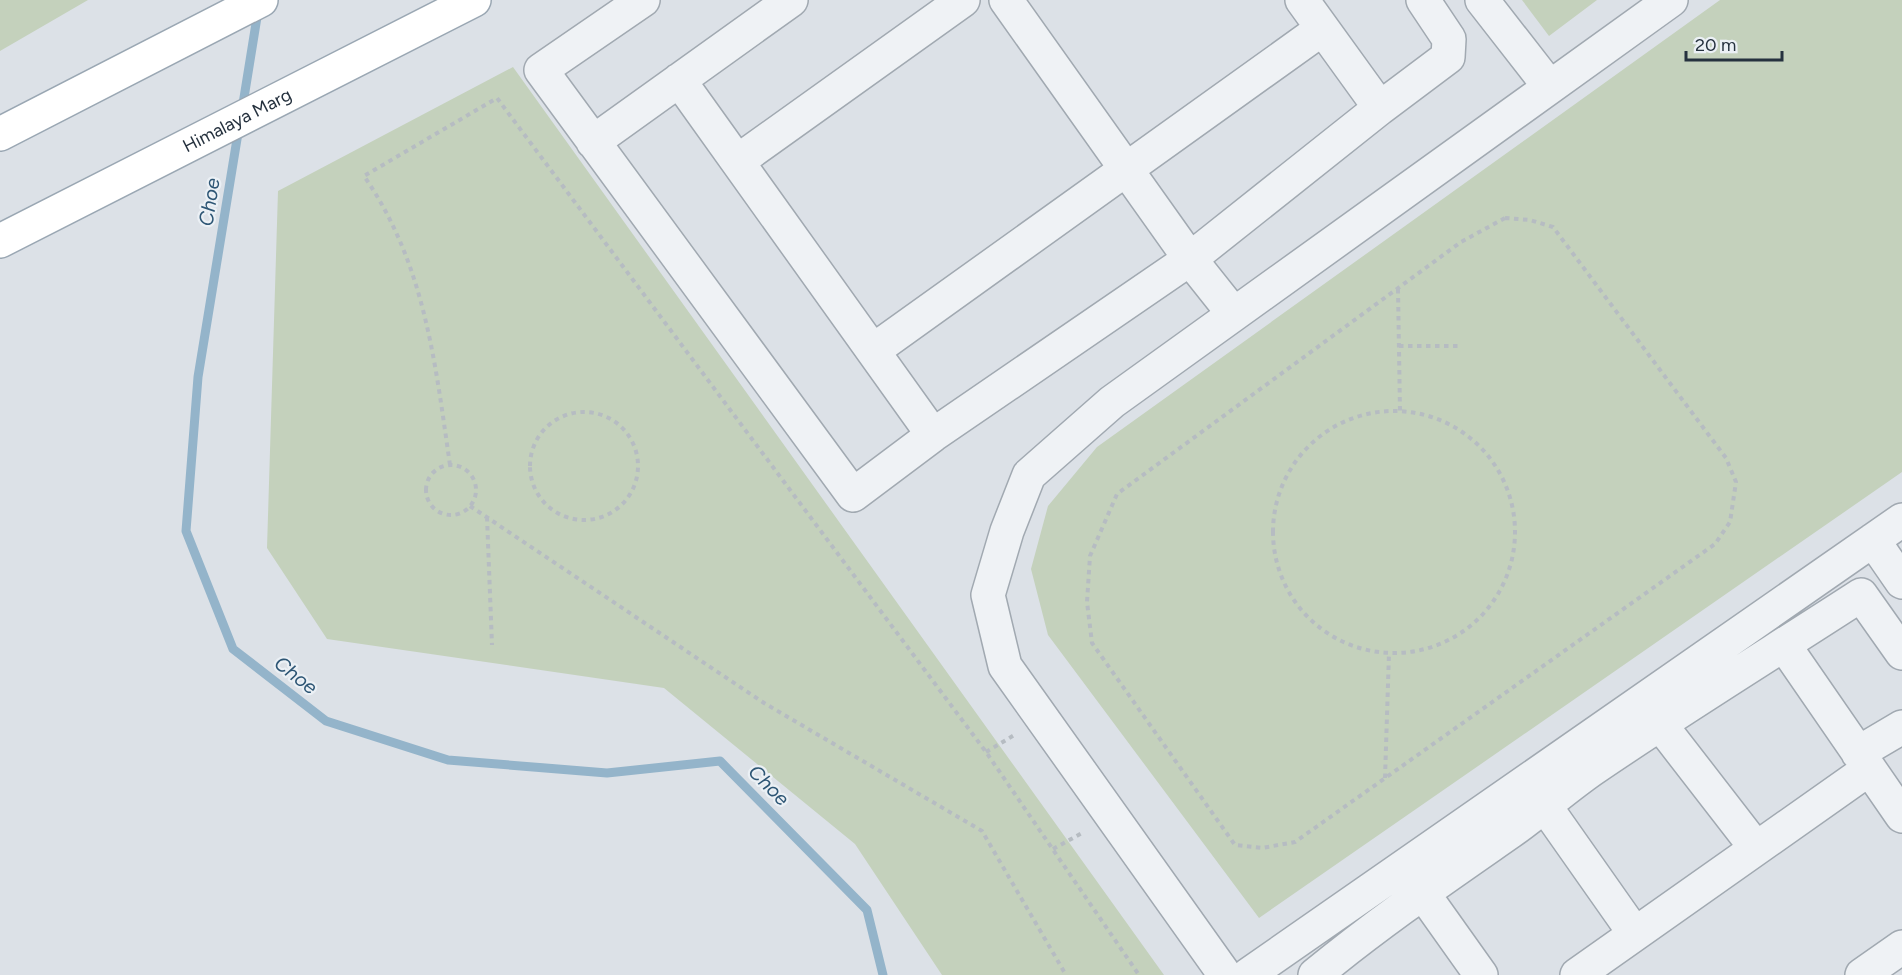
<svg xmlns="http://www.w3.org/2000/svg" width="1902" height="975" viewBox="0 0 1902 975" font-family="Figtree,sans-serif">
<rect width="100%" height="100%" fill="#dce1e7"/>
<path fill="#c4d1bc" d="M0 0H88L0 51Z
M1522 0H1597L1549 36Z
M1720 0H1902V472L1259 918 1048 635 1031 569 1048 506 1097 447Z
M513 67 1164 975H942L855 844 664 688 327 639 267 548 278 191Z"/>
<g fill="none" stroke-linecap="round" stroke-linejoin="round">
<path stroke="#94b4ca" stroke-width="9" d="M242 110 258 11
M239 127 198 377 186 531 233 649 326 721 448 760 607 773 720 761 867 910 883 975"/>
<g stroke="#a1a9b1" stroke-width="36">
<path id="minor" d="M643 0 541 70 853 495 933 435 1190 259 1380 108 1302 0
M1006 0 1190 259 1233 313
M1482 0 1549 86
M679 80 933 435
M1380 108 1448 57 1449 39 1423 0
M593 142 791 0
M738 161 963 0
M874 350 1322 29
M1873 540 1902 582
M1784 645 1902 816
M1660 724 1756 848
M1858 753 1902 727
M1545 806 1635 934
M1422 892 1481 975
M1248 975 1902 520
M1315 975C1378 923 1444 878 1510 832 1540 811 1567 786 1597 766 1684 707 1773 652 1861 595L1902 653
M1577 975 1869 769
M1862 975 1902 947"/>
</g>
<g stroke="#a1a9b1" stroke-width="36">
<path id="tertiary" d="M1225 975 1005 666 988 595 1007 531 1029 475 1112 402 1671 0"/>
</g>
<g stroke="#9aa7b3" stroke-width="36">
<g id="primary">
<path d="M0 134 261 0"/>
<path id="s1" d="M0 241 474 0"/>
</g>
</g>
<path stroke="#b6bcc2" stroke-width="4" stroke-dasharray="4.5 4.5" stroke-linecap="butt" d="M1505 218 1530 220 1553 227 1726 458 1736 482 1730 522 1715 544 1295 842 1262 848 1235 845 1092 643 1087 602 1090 556 1117 494 1461 242Z
M1398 289 1400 411
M1399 346H1459
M1273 532a121 121 0 1 1 242 0a121 121 0 1 1-242 0Z
M530 466a54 54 0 1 1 108 0a54 54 0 1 1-108 0Z
M450 465C435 362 425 264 364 176L497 98 986 752 1139 975
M426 490a25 25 0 1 1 50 0a25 25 0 1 1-50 0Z
M470 506 764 703 982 831 1066 975
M487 517 492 645
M986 752 1016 734
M1385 778 1389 653
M1053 849 1084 832"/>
<use href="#minor" stroke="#eff2f5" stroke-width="33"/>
<use href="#tertiary" stroke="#eff2f5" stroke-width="33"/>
<use href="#primary" stroke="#fff" stroke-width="33"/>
</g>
<g text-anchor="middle" stroke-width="4.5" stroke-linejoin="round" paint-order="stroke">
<g font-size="18" fill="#25313e" stroke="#ebf0f5">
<text dy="6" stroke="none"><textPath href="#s1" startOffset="266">Himalaya Marg</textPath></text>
</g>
<g font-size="20" font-style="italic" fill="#2d5574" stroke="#ebf0f5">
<text transform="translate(209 202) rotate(-81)" y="7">Choe</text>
<text transform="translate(296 675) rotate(38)" y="7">Choe</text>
<text transform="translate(769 785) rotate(45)" y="7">Choe</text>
</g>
</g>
<path d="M1686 51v9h96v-9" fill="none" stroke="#25313e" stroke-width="3"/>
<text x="1695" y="51" font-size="18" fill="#25313e" stroke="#ebf0f5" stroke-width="4.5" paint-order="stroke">20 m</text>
</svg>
